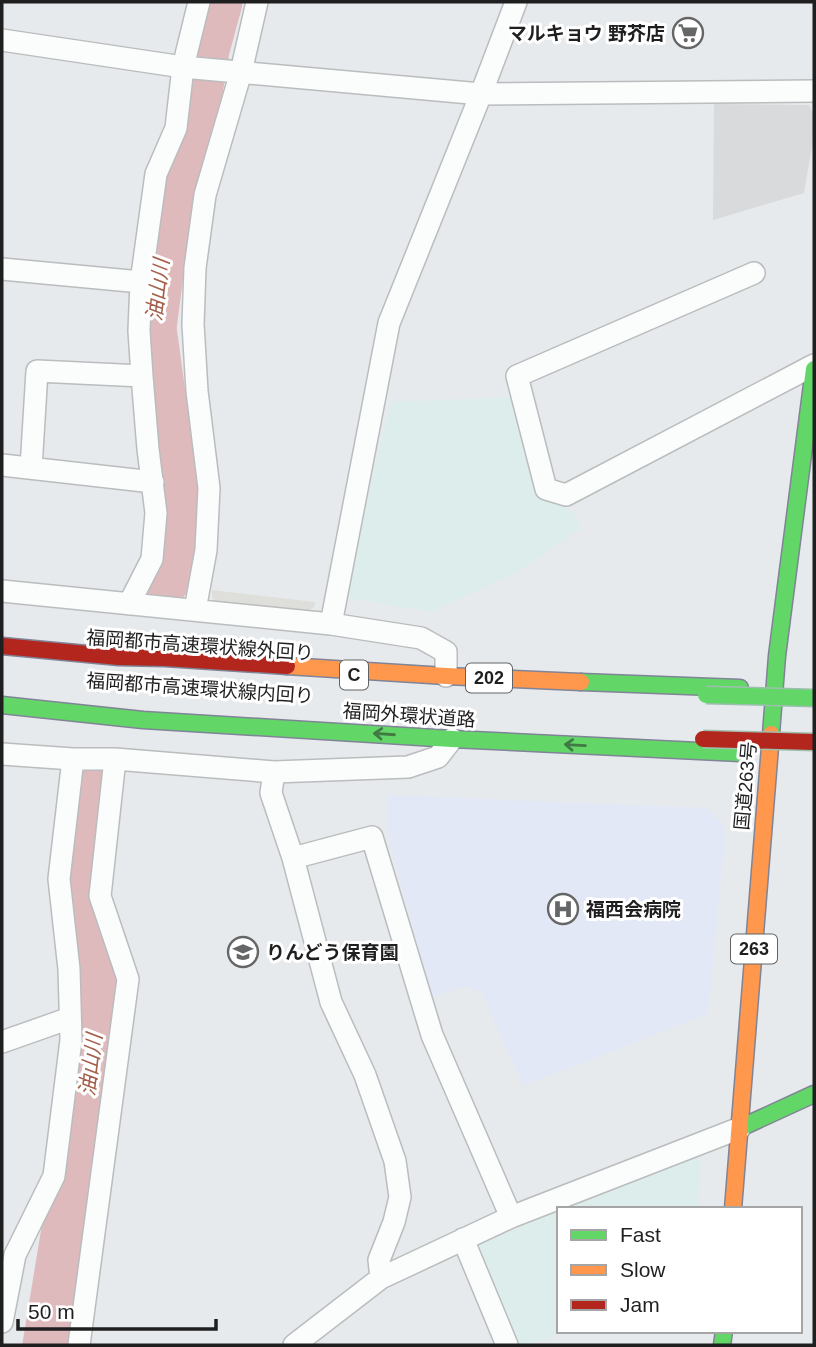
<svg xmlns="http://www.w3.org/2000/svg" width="816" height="1347" viewBox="0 0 816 1347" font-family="Helvetica,'Noto Sans JP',sans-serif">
<rect width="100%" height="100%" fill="#e7eaed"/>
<path fill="#ddedeb" d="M519 397 540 485 572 511 581 528 517 572 432 612 342 597 391 402Z
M695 1157 701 1163 698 1209H565Z
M559 1211V1331H567L527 1345H519L478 1244Z"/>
<path fill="#e3e8f6" d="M387 795 708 808 726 828 708 1014 523 1086 481 992 464 986 431 998 387 833Z"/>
<path fill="#d8dadb" d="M714 104 809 105 814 115V135L804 193 713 220Z"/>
<path fill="#dededa" d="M212 590 315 602 314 607 308 611 216 604 212 597Z"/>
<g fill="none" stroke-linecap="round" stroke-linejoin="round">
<path stroke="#dfbabd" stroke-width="47" d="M167 580 180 546 177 504 153 328 165 235 189 153 206 50 219 2
M46 1345 94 1052 98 988 87 937 78 909 94 784"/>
<g stroke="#babcbd" stroke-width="24">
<path id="street" d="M2 40 183 67 481 94 814 91
M2 269 141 282
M754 273 517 376 546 489 566 495 814 365
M2 465 153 482
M31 468 37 371 142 376
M2 591 331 624 421 638 446 652V676
M129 604 152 559 156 513 148 449 142 376 139 331 141 282 156 174 176 128 183 67 199 2
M195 610 206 550 209 488 197 391 193 324 195 268 205 195 241 72 257 2
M331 624 389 323 481 94 516 2
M2 754 73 759H115L274 772 408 767 438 757 452 739
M274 772 271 793 293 858 331 1002 365 1075 395 1161 400 1197 394 1222 379 1260 381 1278
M293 858 372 837 432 1035 511 1217
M2 1042 70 1018
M463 1239 507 1345
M2 1322 15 1255 54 1176 71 1040 69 969 59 879 73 759
M79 1345 128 979 100 896 115 759
M294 1345 381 1278 511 1217 740 1128"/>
</g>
<g stroke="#808497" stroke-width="19">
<path id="fast" d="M581 682 740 688
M2 705 143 720 452 739 740 753
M771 734 777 656 814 369
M740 1128 814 1094
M722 1345 724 1331"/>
</g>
<g stroke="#808497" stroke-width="19">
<path id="slow" d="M287 666 446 676 581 682
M733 1209 771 734"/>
</g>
<g stroke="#808497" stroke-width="19">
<path id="jam" d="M2 646 119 657 165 658 287 666"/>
</g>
<use href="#street" stroke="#fbfcfc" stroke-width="21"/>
<use href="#fast" stroke="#63d668" stroke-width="16"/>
<use href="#slow" stroke="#ff974d" stroke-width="16"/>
<use href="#jam" stroke="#b3261e" stroke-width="16"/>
<g stroke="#9dc0ae" stroke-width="19" stroke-linecap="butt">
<path id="fast-bridge" d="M706 695 814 698"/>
</g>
<g stroke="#9dc0ae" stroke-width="19" stroke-linecap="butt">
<path id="jam-bridge" d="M703 739 814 742"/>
</g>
<use href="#fast-bridge" stroke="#63d668" stroke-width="16"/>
<use href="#jam-bridge" stroke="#b3261e" stroke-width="16"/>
</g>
<defs><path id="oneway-shaft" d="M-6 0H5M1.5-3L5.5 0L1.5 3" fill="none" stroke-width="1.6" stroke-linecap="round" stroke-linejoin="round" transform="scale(1.75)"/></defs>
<g stroke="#417a44">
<use href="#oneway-shaft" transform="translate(384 734) rotate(-176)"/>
<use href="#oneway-shaft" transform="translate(575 745) rotate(-177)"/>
</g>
<defs>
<g id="supermarket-ring" transform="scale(1.575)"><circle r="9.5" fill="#fff" stroke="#656667" stroke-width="1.5"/><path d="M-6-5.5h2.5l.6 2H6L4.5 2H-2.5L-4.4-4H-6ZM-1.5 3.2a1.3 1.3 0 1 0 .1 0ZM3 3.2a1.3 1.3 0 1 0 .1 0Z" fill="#656667"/></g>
<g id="hospital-ring" transform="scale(1.575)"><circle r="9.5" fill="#fff" stroke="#656667" stroke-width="1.5"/><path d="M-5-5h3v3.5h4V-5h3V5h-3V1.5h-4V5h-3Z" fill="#656667"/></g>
<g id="school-ring" transform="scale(1.575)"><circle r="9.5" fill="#fff" stroke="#656667" stroke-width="1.5"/><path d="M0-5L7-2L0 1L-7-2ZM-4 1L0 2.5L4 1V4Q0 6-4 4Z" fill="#656667"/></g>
</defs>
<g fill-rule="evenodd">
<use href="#supermarket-ring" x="688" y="33"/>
<use href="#hospital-ring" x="563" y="909"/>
<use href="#school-ring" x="243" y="952"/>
</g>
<g text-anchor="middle" stroke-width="6" stroke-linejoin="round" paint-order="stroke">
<g fill="#fff" stroke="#626262" stroke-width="2">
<rect x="340" y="660.5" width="28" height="29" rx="5"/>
<rect x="466" y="663.5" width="46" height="29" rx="5"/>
<rect x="731" y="934.5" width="46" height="29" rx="5"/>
</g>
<g font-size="18" font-weight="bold" fill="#1f1f1f">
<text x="354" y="681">C</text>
<text x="489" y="684">202</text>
<text x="754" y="955">263</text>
</g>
<g font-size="19" font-weight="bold" fill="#1f1f1f" stroke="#fff" text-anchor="start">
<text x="665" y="40" text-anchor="end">マルキョウ 野芥店</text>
<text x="586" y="916">福西会病院</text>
<text x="266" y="959">りんどう保育園</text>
</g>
<g font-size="19" fill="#1f1f1f" stroke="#fff">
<text transform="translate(200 645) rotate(4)" y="7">福岡都市高速環状線外回り</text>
<text transform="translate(200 688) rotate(4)" y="7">福岡都市高速環状線内回り</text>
<text transform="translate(409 715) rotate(4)" y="7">福岡外環状道路</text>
<text transform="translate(745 786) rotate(-85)" y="7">国道263号</text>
</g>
<g font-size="21" font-style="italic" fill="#a4604a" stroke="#fff">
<text transform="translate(158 290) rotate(-83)" y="7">油山川</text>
<text transform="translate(91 1065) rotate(-83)" y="7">油山川</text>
</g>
</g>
<rect width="816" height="1347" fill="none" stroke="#1f1f1f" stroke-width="7"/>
<rect x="557" y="1207" width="245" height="126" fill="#ffffff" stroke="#a5a5a5" stroke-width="2"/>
<rect x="571" y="1230" width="35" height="10" fill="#63d668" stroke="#a5a5a5" stroke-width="2"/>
<text x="620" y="1242" font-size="21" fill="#1f1f1f">Fast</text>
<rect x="571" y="1265" width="35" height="10" fill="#ff974d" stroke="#a5a5a5" stroke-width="2"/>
<text x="620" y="1277" font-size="21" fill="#1f1f1f">Slow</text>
<rect x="571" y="1300" width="35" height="10" fill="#b3261e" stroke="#a5a5a5" stroke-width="2"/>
<text x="620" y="1312" font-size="21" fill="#1f1f1f">Jam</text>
<path d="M18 1319v10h198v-10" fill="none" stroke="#1f1f1f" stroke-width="3.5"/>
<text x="28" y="1319" font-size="21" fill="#1f1f1f" stroke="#ffffff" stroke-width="5" paint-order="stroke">50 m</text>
</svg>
